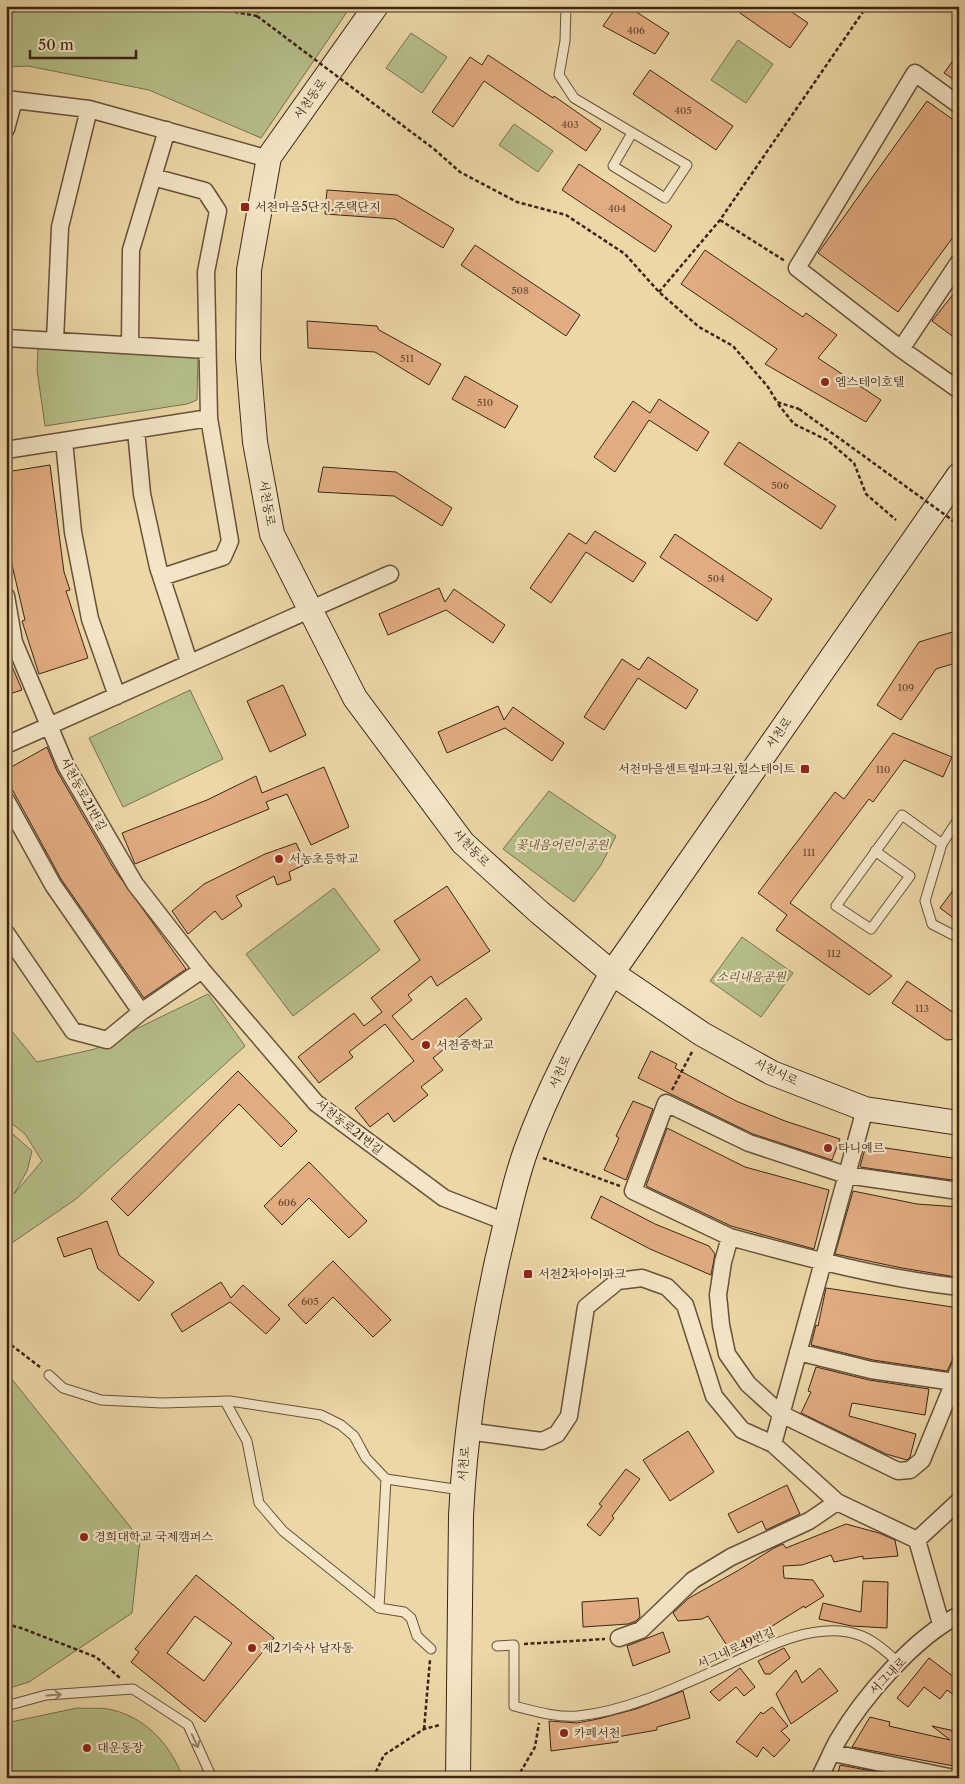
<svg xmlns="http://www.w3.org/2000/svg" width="965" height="1784" viewBox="0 0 965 1784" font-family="'Libre Caslon Text','Noto Serif KR',serif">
<rect width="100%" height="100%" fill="#ecd7a7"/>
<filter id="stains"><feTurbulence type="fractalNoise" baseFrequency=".004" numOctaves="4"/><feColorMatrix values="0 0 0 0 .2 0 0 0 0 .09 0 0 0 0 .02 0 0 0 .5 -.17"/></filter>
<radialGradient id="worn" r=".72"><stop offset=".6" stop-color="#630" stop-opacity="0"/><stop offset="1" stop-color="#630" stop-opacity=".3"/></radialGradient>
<path fill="#b6bf89" stroke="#797250" d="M6 6H351L261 138 149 90 28 66 6 67Z
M411 33 447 57 422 93 386 68Z
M738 40 773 64 746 103 711 80Z
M514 124 553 151 538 172 499 145Z
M38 346 198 357 197 400 187 404 45 426 37 370Z
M190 690 223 759 123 807 89 738Z
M549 791 616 836 601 865 574 902 503 849Z
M334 888 380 950 293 1016 246 954Z
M742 937 793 973 761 1017 710 981Z
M208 994 245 1046 76 1199 6 1247C6 1233 2 1209 12 1197L6 1196V1128L32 1151 27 1171 14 1194 42 1161 25 1134 6 1119V1024L37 1062 95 1049Z
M6 1372 140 1539 132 1613 29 1682 6 1689Z
M77 1708C88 1709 102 1707 113 1710 148 1719 171 1746 183 1778H6V1723Z"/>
<path fill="#e1ac81" stroke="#3c2416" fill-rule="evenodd" d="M617 6H627L669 33 655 54 603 26Z
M730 6H783L808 23 790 48Z
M959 52V83L944 73Z
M488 55 553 98 554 96 601 129 586 151 484 81 453 127 432 112 470 57 482 65Z
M650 70 733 126 716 150 633 94Z
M927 101 959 124V229L898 312 818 253Z
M579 164 672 226 655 252 562 190Z
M327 190 397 195 454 229 443 248 395 219 325 214Z
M475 245 580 315 566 336 461 265Z
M705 250 803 317 806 313 837 335 818 358 881 400 866 422 765 364 777 349 681 284Z
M959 287V341L932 321Z
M307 321 377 326 379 330 441 364 429 385 375 352 308 348Z
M465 376 518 406 505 428 452 399Z
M659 399 709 432 697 451 649 420 615 472 594 457 633 401 650 413Z
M739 442 836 506 821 529 724 464Z
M50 465 64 572 70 590 66 591 88 658 39 674 22 621 25 620 12 565 9 547H11L6 515V472Z
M323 467 396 472 452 508 442 526 394 496 318 492Z
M595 531 646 563 633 582 586 552 551 603 530 588 569 533 586 544Z
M675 534 772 599 757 621 660 557Z
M439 588 445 602 454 589 505 625 493 643 446 610 388 635 379 614Z
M959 630V662L936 669 901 720 877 705 919 642Z
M6 652 22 690 6 695Z
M648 657 698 690 686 709 638 678 604 730 584 717 622 659 639 670Z
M283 685 306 735 270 752 247 701Z
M498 706 504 720 513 707 564 743 552 761 505 728 447 753 438 732Z
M893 733 952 757 943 777 904 760 873 802 869 799 790 903 892 976 869 995 776 930 787 915 758 893 835 792 844 799Z
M47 747 57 771 114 869 186 969 144 998 61 879 6 778V770Z
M324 767 349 827 311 845 287 794 266 802 269 809 135 864 122 833 207 800 256 776 262 793Z
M296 843 306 864 289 872 291 880 277 885 274 876 236 896 242 906 222 920 215 911 188 934 172 911 204 884 265 854Z
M959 882V922L940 908Z
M447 886 490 951 437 986 431 976 408 995 412 1000 392 1016 412 1040 466 998 482 1019 433 1058 443 1070 421 1087 428 1095 394 1122 388 1113 370 1127 355 1108 414 1061 385 1024 349 1052 353 1057 319 1083 298 1057 354 1013 364 1026 382 1012 371 998 420 960 394 921Z
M907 981 954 1013H959V1039L946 1040 892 1003Z
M651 1051 677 1064 675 1068 736 1101 785 1121 840 1139 832 1160 753 1134 638 1078Z
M238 1071 297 1131 281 1147 239 1104 128 1216 111 1199Z
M633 1101 653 1109 626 1180 604 1170 619 1138 616 1136Z
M667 1128 745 1167 829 1190 814 1249 731 1226 646 1186Z
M866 1145 959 1159V1181L860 1167Z
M309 1162 367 1221 349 1238 309 1198 282 1225 264 1206Z
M853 1191 917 1204 959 1207V1263L956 1277 902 1268 835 1254Z
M601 1196 655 1224 709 1246 715 1254 711 1275 650 1249 591 1218Z
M107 1221 119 1255 154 1282 139 1301 98 1269 91 1248 64 1257 57 1238Z
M333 1261 391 1320 373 1337 333 1297 306 1324 288 1305Z
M221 1282 231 1298 243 1285 280 1319 266 1334 230 1302 182 1332 171 1314Z
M826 1288 959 1308V1335H956L952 1361 947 1371 873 1360 811 1345 816 1325 818 1326Z
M816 1367 869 1380 929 1389 925 1415 852 1403 849 1416 916 1434 910 1457 907 1460 886 1454 801 1413 811 1392 808 1391Z
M688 1431 714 1472 670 1501 643 1460Z
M626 1469 640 1479 612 1516 614 1518 600 1536 587 1525 602 1506 599 1504Z
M787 1485 800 1514 766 1530 762 1521 738 1533 728 1514Z
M846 1524 879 1533 895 1540 898 1556 863 1559V1556L834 1562 831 1555 802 1565 783 1566 784 1578 813 1580 824 1596 805 1608 804 1606 731 1652 708 1616 702 1619 678 1621 673 1613 689 1598 739 1570 774 1548 783 1544 786 1548Z
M196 1575 274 1638 205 1722 131 1662 139 1652 135 1649ZM195 1616 232 1643 204 1681 167 1653Z
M863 1581 888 1582 887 1628 852 1626 819 1619 823 1603 861 1612Z
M638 1598 640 1617 636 1621 628 1624 583 1627 582 1602Z
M663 1632 670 1652 633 1666 627 1646Z
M784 1648 790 1658 770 1674H765L758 1661Z
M929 1658 959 1681V1699L947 1690 940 1699 924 1687 908 1707 897 1698Z
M740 1668 755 1687 744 1696 736 1687 719 1701 710 1692Z
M820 1668 838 1691 791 1724 776 1694 796 1670 802 1683Z
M683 1691 690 1718 657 1727V1730L617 1737 618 1742 551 1751 549 1721 577 1723 598 1719 636 1709Z
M772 1707 788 1726 781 1731 790 1740 774 1757 763 1747 757 1757 736 1742 761 1712 763 1714Z
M870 1717 890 1722 889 1726 950 1740 932 1726 959 1732V1747L954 1766 852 1747Z
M840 1765 877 1772 876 1778H837Z"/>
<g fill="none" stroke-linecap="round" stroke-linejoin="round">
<g stroke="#68513a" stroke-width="11">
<path id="lane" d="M566 6 565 41 559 75 574 98 687 165 665 198 613 166 632 133
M959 818 942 844 925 901 932 924 959 938
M875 851 910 876 871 929 836 906 902 815 942 844
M49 1375 63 1388 101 1400 162 1403 230 1401 321 1415 341 1425 354 1436 366 1458 386 1479 461 1490
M225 1401 247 1441 259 1503 283 1531 379 1608
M386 1479 379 1608 404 1612 411 1618 417 1636 431 1649
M497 1646 514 1645V1706C534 1711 557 1718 578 1716 628 1711 680 1686 725 1666 763 1649 805 1625 848 1632 870 1636 883 1649 899 1663
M6 1706 46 1695 133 1689 188 1725 212 1778"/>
</g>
<g stroke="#68513a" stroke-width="19">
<path id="street" d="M6 99 89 109 269 159
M959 105 915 73 797 268 901 349 959 262
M6 129 14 100
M153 177 205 191 218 211 206 272 209 418 230 541 223 557 162 577
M6 338 207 350
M55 341 60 227 89 109
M130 345 131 250 167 130
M901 349 959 390
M136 430 142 494 158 567 189 662
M64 441 73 532 90 619 117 696
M6 450 209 418
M6 596 14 642 66 766 135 884 202 970 316 1103 444 1198 506 1222
M6 745 390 574
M6 800 53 885 141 1012
M6 933 73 1031 107 1040 141 1012 202 970
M730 1237 633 1191 666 1103 749 1143 846 1175 959 1191
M798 1352 871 1370 954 1382 959 1368
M954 1382 922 1460 910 1470 898 1471 781 1414 748 1384 727 1354 721 1325 718 1295 723 1262 730 1237C807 1258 880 1278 959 1287
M467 1431 542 1441 557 1434 569 1416 586 1307 618 1281 642 1278 667 1287 685 1305 714 1396 742 1430 773 1444 837 1502 917 1540 941 1624
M773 1444 865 1109
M917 1540 959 1501
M619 1638 641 1630 693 1580 731 1557 809 1521 837 1502
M833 1753 954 1778
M819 1778C826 1766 831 1752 838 1740 863 1697 914 1638 959 1615"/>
</g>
<g stroke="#3c2416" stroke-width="26">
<path id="secondary" d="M376 6 269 157 249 270 248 358 255 442 272 534 355 698 463 843 539 912 612 973 702 1034 772 1073 865 1109 959 1123
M461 1516C465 1430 479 1345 497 1261 506 1224 513 1186 526 1150 548 1089 580 1030 612 973L959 475"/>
</g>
<path stroke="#3c2416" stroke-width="2.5" stroke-dasharray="4 2.5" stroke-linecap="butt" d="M137 6 230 11 257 16 259 6
M434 149 460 172 517 202 566 215 625 254 659 292 699 327 733 346 768 387 777 402 799 409
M720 220 785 261
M659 292 720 220 867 6
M778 404 794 424 827 440 854 463 866 494 896 520
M672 1090 693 1050
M543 1158 620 1186
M6 1341 40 1367
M6 1624 21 1628 96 1657 120 1678
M524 1644 605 1639
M424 1729 430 1660
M373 1778 384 1755 424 1729 440 1725
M517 1778 535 1747 539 1723"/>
<use href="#lane" stroke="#f3e5c6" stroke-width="9"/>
<use href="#street" stroke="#f3e5c6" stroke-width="16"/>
<use href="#secondary" stroke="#f3e5c6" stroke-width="24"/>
<g stroke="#3c2416" stroke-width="26" stroke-linecap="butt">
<path id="secondary-bridge" d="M458 1778 461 1516"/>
</g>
<path stroke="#3c2416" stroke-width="2.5" stroke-dasharray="4 2.5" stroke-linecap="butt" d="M257 16 434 149
M799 409 959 525"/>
<use href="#secondary-bridge" stroke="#f3e5c6" stroke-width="24"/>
</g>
<defs><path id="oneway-shaft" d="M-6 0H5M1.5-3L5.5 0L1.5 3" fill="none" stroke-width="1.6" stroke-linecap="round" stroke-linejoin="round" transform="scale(1.25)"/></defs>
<g stroke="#98846e">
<use href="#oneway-shaft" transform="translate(54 1695) rotate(-4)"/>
<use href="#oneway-shaft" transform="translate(195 1741) rotate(65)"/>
</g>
<g fill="#8f2418" stroke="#f3e5c6" stroke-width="2">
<rect x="240" y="202" width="10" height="10" rx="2.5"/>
<circle cx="825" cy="382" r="5"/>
<rect x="800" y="764" width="10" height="10" rx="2.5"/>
<circle cx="279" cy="859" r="5"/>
<circle cx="426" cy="1045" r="5"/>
<circle cx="828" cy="1148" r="5"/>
<rect x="523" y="1269" width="10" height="10" rx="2.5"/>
<circle cx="84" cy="1537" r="5"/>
<circle cx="252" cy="1648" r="5"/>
<circle cx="564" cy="1733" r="5"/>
<circle cx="87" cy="1748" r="5"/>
</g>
<g text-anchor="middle" stroke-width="4.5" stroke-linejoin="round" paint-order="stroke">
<g font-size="10" fill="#654631">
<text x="636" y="34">406</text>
<text x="683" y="114">405</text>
<text x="570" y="128">403</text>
<text x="617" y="212">404</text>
<text x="520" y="294">508</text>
<text x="407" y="362">511</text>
<text x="485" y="406">510</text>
<text x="780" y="489">506</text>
<text x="716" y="582">504</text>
<text x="906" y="691">109</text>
<text x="883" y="773">110</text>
<text x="809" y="856">111</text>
<text x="834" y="957">112</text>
<text x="922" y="1012">113</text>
<text x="287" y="1206">606</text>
<text x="310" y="1305">605</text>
</g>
<g font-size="12" fill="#3c2416" stroke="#f3e5c6">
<text transform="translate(310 99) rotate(-55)" y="4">서천동로</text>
<text transform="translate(267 503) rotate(80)" y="4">서천동로</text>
<text transform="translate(779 733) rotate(-55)" y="4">서천로</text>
<text transform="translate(83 794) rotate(61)" y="4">서천동로21번길</text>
<text transform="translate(471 848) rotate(46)" y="4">서천동로</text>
<text transform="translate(560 1072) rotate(-66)" y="4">서천로</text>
<text transform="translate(776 1072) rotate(25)" y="4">서천서로</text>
<text transform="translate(349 1127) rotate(38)" y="4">서천동로21번길</text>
<text transform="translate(464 1464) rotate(-86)" y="4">서천로</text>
<text transform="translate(736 1648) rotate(-24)" y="4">서그내로49번길</text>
<text transform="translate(888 1676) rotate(-46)" y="4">서그내로</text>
</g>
<g font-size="12" fill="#3c2416" stroke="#f3e5c6" text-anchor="start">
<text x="255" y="211">서천마을5단지.주택단지</text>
<text x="835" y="386">엠스테이호텔</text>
<text x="795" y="773" text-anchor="end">서천마을센트럴파크원.힐스테이트</text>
<text x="289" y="863">서농초등학교</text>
<text x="436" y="1049">서천중학교</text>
<text x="838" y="1152">타니예르</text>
<text x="538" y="1278">서천2차아이파크</text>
<text x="94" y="1541">경희대학교 국제캠퍼스</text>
<text x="262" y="1652">제2기숙사 남자동</text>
<text x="574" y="1737">카페서천</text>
<text x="97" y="1752">대운동장</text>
</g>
<g font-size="12" font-style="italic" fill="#5a4b33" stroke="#f3e5c6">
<text x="562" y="849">꽃내음어린이공원</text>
<text x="751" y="981">소리내음공원</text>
</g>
</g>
<rect width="965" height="1784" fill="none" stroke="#ecd7a7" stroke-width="25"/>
<rect x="8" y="8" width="950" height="1769" fill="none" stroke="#3c2416" stroke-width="2.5"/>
<rect x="12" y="12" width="940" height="1759" fill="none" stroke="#3c2416"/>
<path d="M30 50v8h106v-8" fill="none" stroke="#3c2416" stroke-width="2.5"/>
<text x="38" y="50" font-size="15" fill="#3c2416" stroke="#f3e5c6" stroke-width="4" paint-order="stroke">50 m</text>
<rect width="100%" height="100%" filter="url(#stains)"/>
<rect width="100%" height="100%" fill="url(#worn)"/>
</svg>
